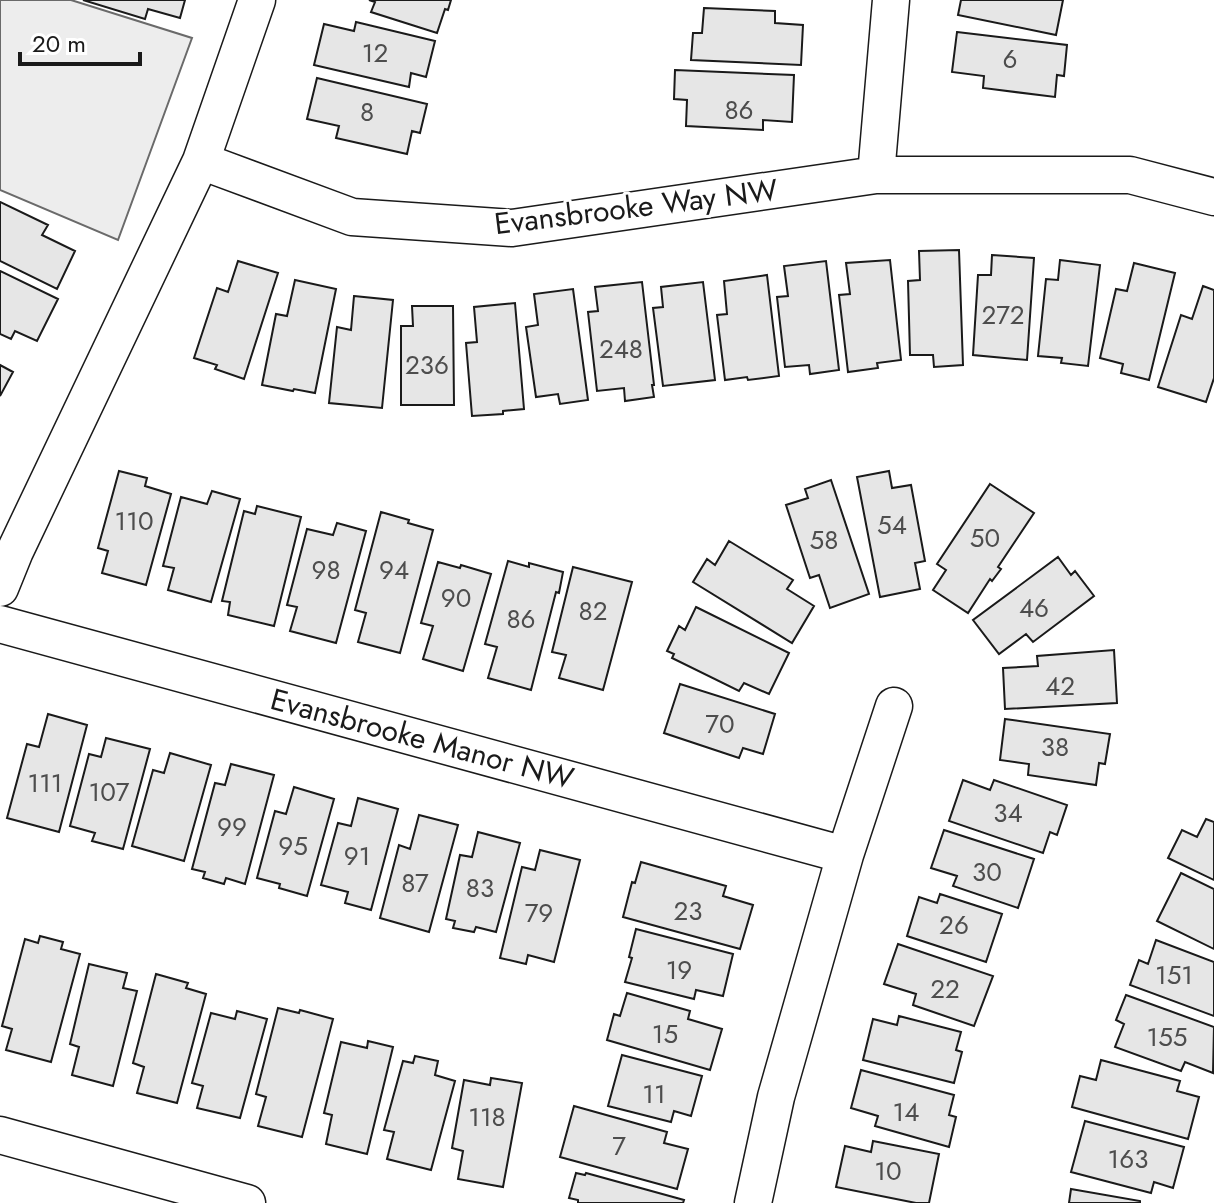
<svg xmlns="http://www.w3.org/2000/svg" width="1214" height="1203" viewBox="0 0 1214 1203" font-family="Jost,sans-serif">
<rect width="100%" height="100%" fill="#fff"/>
<path fill="#ededed" stroke="#6a6a6a" stroke-width="2" d="M0 0H71L192 38 118 240 0 190Z"/>
<path fill="#e6e6e6" stroke="#1a1a1a" stroke-width="2" d="M83 0H185L180 18 148 9 145 19Z
M369 0H451L448 10 445 9 437 33 371 12 375 2Z
M961 0H1063L1056 35 958 15Z
M704 8 775 11V23L803 25 801 65 691 60 693 33H702Z
M356 22 435 41 426 77 411 73 409 87 314 65 324 24 354 31Z
M957 32 1067 45 1064 76 1057 75 1055 97 983 88 984 76 952 72Z
M675 70 794 75 792 122 763 120V130L686 126 687 100 674 99Z
M317 78 427 104 420 133 412 131 407 154 336 138 339 126 307 119Z
M0 202 48 225 42 235 75 251 57 289 0 261Z
M959 250 963 365 934 367 933 355H910L908 281 920 280 919 251Z
M992 255 1034 258 1027 360 973 355 978 275H991Z
M890 260 901 360 877 363 878 368 848 372 839 295 850 294 846 263Z
M1060 260 1100 265 1088 366 1061 363 1062 358 1038 356 1046 279 1058 280Z
M238 261 278 273 244 379 215 369 217 365 194 358 217 288 228 292Z
M826 261 839 370 810 374 809 365 785 367 777 297 788 296 784 266Z
M1134 263 1175 273 1149 380 1121 373 1123 364 1100 358 1116 289 1127 291Z
M0 271 58 299 37 341 15 331 11 339 0 334Z
M767 275 779 376 748 380 747 377 725 380 717 315 727 314 724 281Z
M295 280 336 289 315 393 294 389 293 391 262 385 276 314 287 316Z
M642 282 654 385H652L654 397 625 401 624 388 597 391 588 312 598 311 595 287Z
M703 282 715 380 663 386 653 308 663 307 661 287Z
M1203 286 1214 290V378L1206 402 1158 387 1181 315 1192 319Z
M573 289 588 400 560 404 558 394 536 397 526 327 538 325 534 294Z
M354 296 393 300 382 408 329 403 337 327 351 330Z
M515 303 524 409 503 411V414L472 416 466 343 477 342 474 307Z
M412 306H453L454 405H401V326H413Z
M0 365 13 372 0 396Z
M119 471 147 478 145 486 171 494 146 585 102 573 108 551 98 548Z
M889 471 892 488 911 485 925 561 915 563 920 589 880 597 857 477Z
M831 480 869 594 830 608 819 575 810 578 786 505 808 498 805 489Z
M990 484 1034 513 998 567 1001 569 992 581 990 579 968 613 933 590 946 570 937 564Z
M212 491 240 499 211 602 168 590 174 568 163 566 181 497 207 504Z
M257 506 301 517 274 626 228 615 230 602 222 601 244 511 255 514Z
M381 512 409 520 408 523 433 530 400 653 358 642 366 613 355 610Z
M337 523 366 531 336 643 290 631 297 607 287 605 307 529 333 535Z
M729 541 793 580 787 589 814 606 792 643 693 582 707 559 715 565Z
M1058 557 1071 575 1075 571 1094 596 1033 642 1026 634 999 654 973 620Z
M508 561 529 567V563L563 572 559 593 556 592 531 690 488 678 497 647 485 644Z
M438 562 460 568 461 565 491 574 463 671 423 659 433 626 421 623Z
M573 567 632 582 603 690 559 678 566 655 552 652Z
M696 607 789 653 769 694 744 683 739 691 672 658 674 654 667 651 679 626 685 630Z
M1114 650 1117 703 1005 709 1003 668 1038 666 1037 656Z
M680 684 775 714 763 754 743 748 739 758 664 733Z
M48 714 87 725 59 832 7 818 27 744 39 747Z
M1005 719 1110 734 1105 764 1099 763 1096 785 1028 775 1029 764 1000 760Z
M106 738 150 749 123 849 92 841 95 833 70 826 89 754 101 757Z
M170 753 211 765 184 861 132 846 153 770 164 773Z
M231 764 274 775 245 884 226 878 224 884 203 878 205 872 192 869 215 783 225 785Z
M963 780 990 790 994 780 1067 805 1057 835 1050 832 1043 853 949 821Z
M294 787 334 799 307 896 279 888 280 884 257 878 275 811 286 814Z
M358 798 398 809 371 910 345 903 348 892 321 885 338 823 351 826Z
M419 815 458 825 429 932 380 918 399 845 410 849Z
M1206 819 1214 822V880L1168 858 1182 830 1197 837Z
M944 830 1034 859 1018 908 953 886 957 876 931 868Z
M478 832 520 843 496 932 476 927 474 932 453 928 455 921 446 919 460 855 472 857Z
M540 850 580 860 554 962 528 955 526 964 500 958 522 867 535 870Z
M641 862 726 886 723 896 753 905 740 949 623 917 632 882 635 883Z
M1181 873 1214 889V949L1157 921Z
M940 894 1002 914 986 962 907 936 919 897 937 903Z
M636 929 733 954 723 996 696 990 694 999 625 982 632 958 629 957Z
M40 936 63 942 61 949 80 954 51 1062 6 1050 12 1029 2 1026 25 939 38 943Z
M1156 940 1214 962V1016L1130 985 1139 960 1148 964Z
M898 944 993 976 974 1026 913 1005 916 994 884 984Z
M89 964 127 973 123 988 137 991 113 1086 72 1075 79 1047 70 1044Z
M156 974 188 983 186 988 206 994 177 1103 137 1093 144 1067 133 1063Z
M627 993 690 1011 688 1019 722 1029 710 1070 607 1040 614 1014 620 1016Z
M1126 995 1214 1027 1213 1073 1185 1062 1181 1071 1115 1047 1124 1024 1116 1020Z
M278 1008 299 1013 300 1010 333 1019 302 1137 258 1126 266 1097 256 1094Z
M237 1011 267 1019 240 1118 197 1108 203 1086 192 1083 211 1013 235 1019Z
M899 1016 961 1032 956 1050 962 1052 954 1083 863 1060 873 1019 897 1025Z
M368 1041 393 1047 367 1154 326 1144 332 1115 324 1113 341 1042 367 1048Z
M622 1055 702 1076 691 1116 674 1111 671 1122 608 1106Z
M415 1056 438 1061 435 1075 455 1081 431 1170 387 1159 394 1132 384 1130 403 1061 413 1063Z
M1101 1060 1180 1081 1177 1091 1199 1097 1188 1139 1072 1107 1080 1076 1096 1080Z
M861 1070 954 1095 949 1115 956 1117 949 1147 875 1126 878 1116 851 1108Z
M491 1078 522 1083 503 1187 458 1179 463 1151 452 1148 464 1080 490 1085Z
M574 1106 667 1132 664 1143 688 1149 677 1189 560 1157Z
M1085 1121 1184 1147 1173 1188 1154 1182 1151 1193 1071 1172Z
M873 1141 939 1154 929 1203H916L836 1187 845 1146 871 1152Z
M576 1173 585 1175 586 1173 684 1200 683 1203H578V1200L569 1198Z
M1071 1189 1140 1201V1203H1069Z"/>
<g fill="none" stroke-linecap="round" stroke-linejoin="round">
<g stroke="#1a1a1a" stroke-width="39">
<path id="street" d="M201 161 352 217 512 228 876 175H1130L1214 197
M876 175 891 0
M0 588 15 551 201 161 257 0
M0 624 845 855
M0 1135 247 1203
M753 1203 776 1097 845 855 894 706"/>
</g>
<use href="#street" stroke="#fff" stroke-width="36"/>
</g>
<g text-anchor="middle" stroke-width="6" stroke-linejoin="round" paint-order="stroke">
<g font-size="26" fill="#4d4d4d">
<text x="375" y="62">12</text>
<text x="1010" y="68">6</text>
<text x="739" y="119">86</text>
<text x="367" y="121">8</text>
<text x="1003" y="324">272</text>
<text x="621" y="358">248</text>
<text x="427" y="374">236</text>
<text x="134" y="530">110</text>
<text x="892" y="534">54</text>
<text x="985" y="547">50</text>
<text x="824" y="549">58</text>
<text x="326" y="579">98</text>
<text x="394" y="579">94</text>
<text x="456" y="607">90</text>
<text x="1034" y="617">46</text>
<text x="593" y="620">82</text>
<text x="521" y="628">86</text>
<text x="1060" y="695">42</text>
<text x="720" y="733">70</text>
<text x="1055" y="756">38</text>
<text x="45" y="792">111</text>
<text x="109" y="801">107</text>
<text x="1008" y="822">34</text>
<text x="232" y="836">99</text>
<text x="293" y="855">95</text>
<text x="357" y="865">91</text>
<text x="987" y="881">30</text>
<text x="415" y="892">87</text>
<text x="480" y="897">83</text>
<text x="688" y="920">23</text>
<text x="539" y="922">79</text>
<text x="954" y="934">26</text>
<text x="679" y="979">19</text>
<text x="1174" y="984">151</text>
<text x="945" y="998">22</text>
<text x="665" y="1043">15</text>
<text x="1167" y="1046">155</text>
<text x="654" y="1103">11</text>
<text x="906" y="1121">14</text>
<text x="487" y="1126">118</text>
<text x="619" y="1155">7</text>
<text x="1128" y="1168">163</text>
<text x="888" y="1180">10</text>
</g>
<g font-size="30" fill="#1a1a1a" stroke="#fff">
<text transform="translate(636 207) rotate(-7)" y="10">Evansbrooke Way NW</text>
<text transform="translate(422 739) rotate(15)" y="10">Evansbrooke Manor NW</text>
</g>
</g>
<path d="M20 52v12h120v-12" fill="none" stroke="#1a1a1a" stroke-width="4"/>
<text x="32" y="52" font-size="24" fill="#1a1a1a" stroke="#ffffff" stroke-width="6" paint-order="stroke">20 m</text>
</svg>
